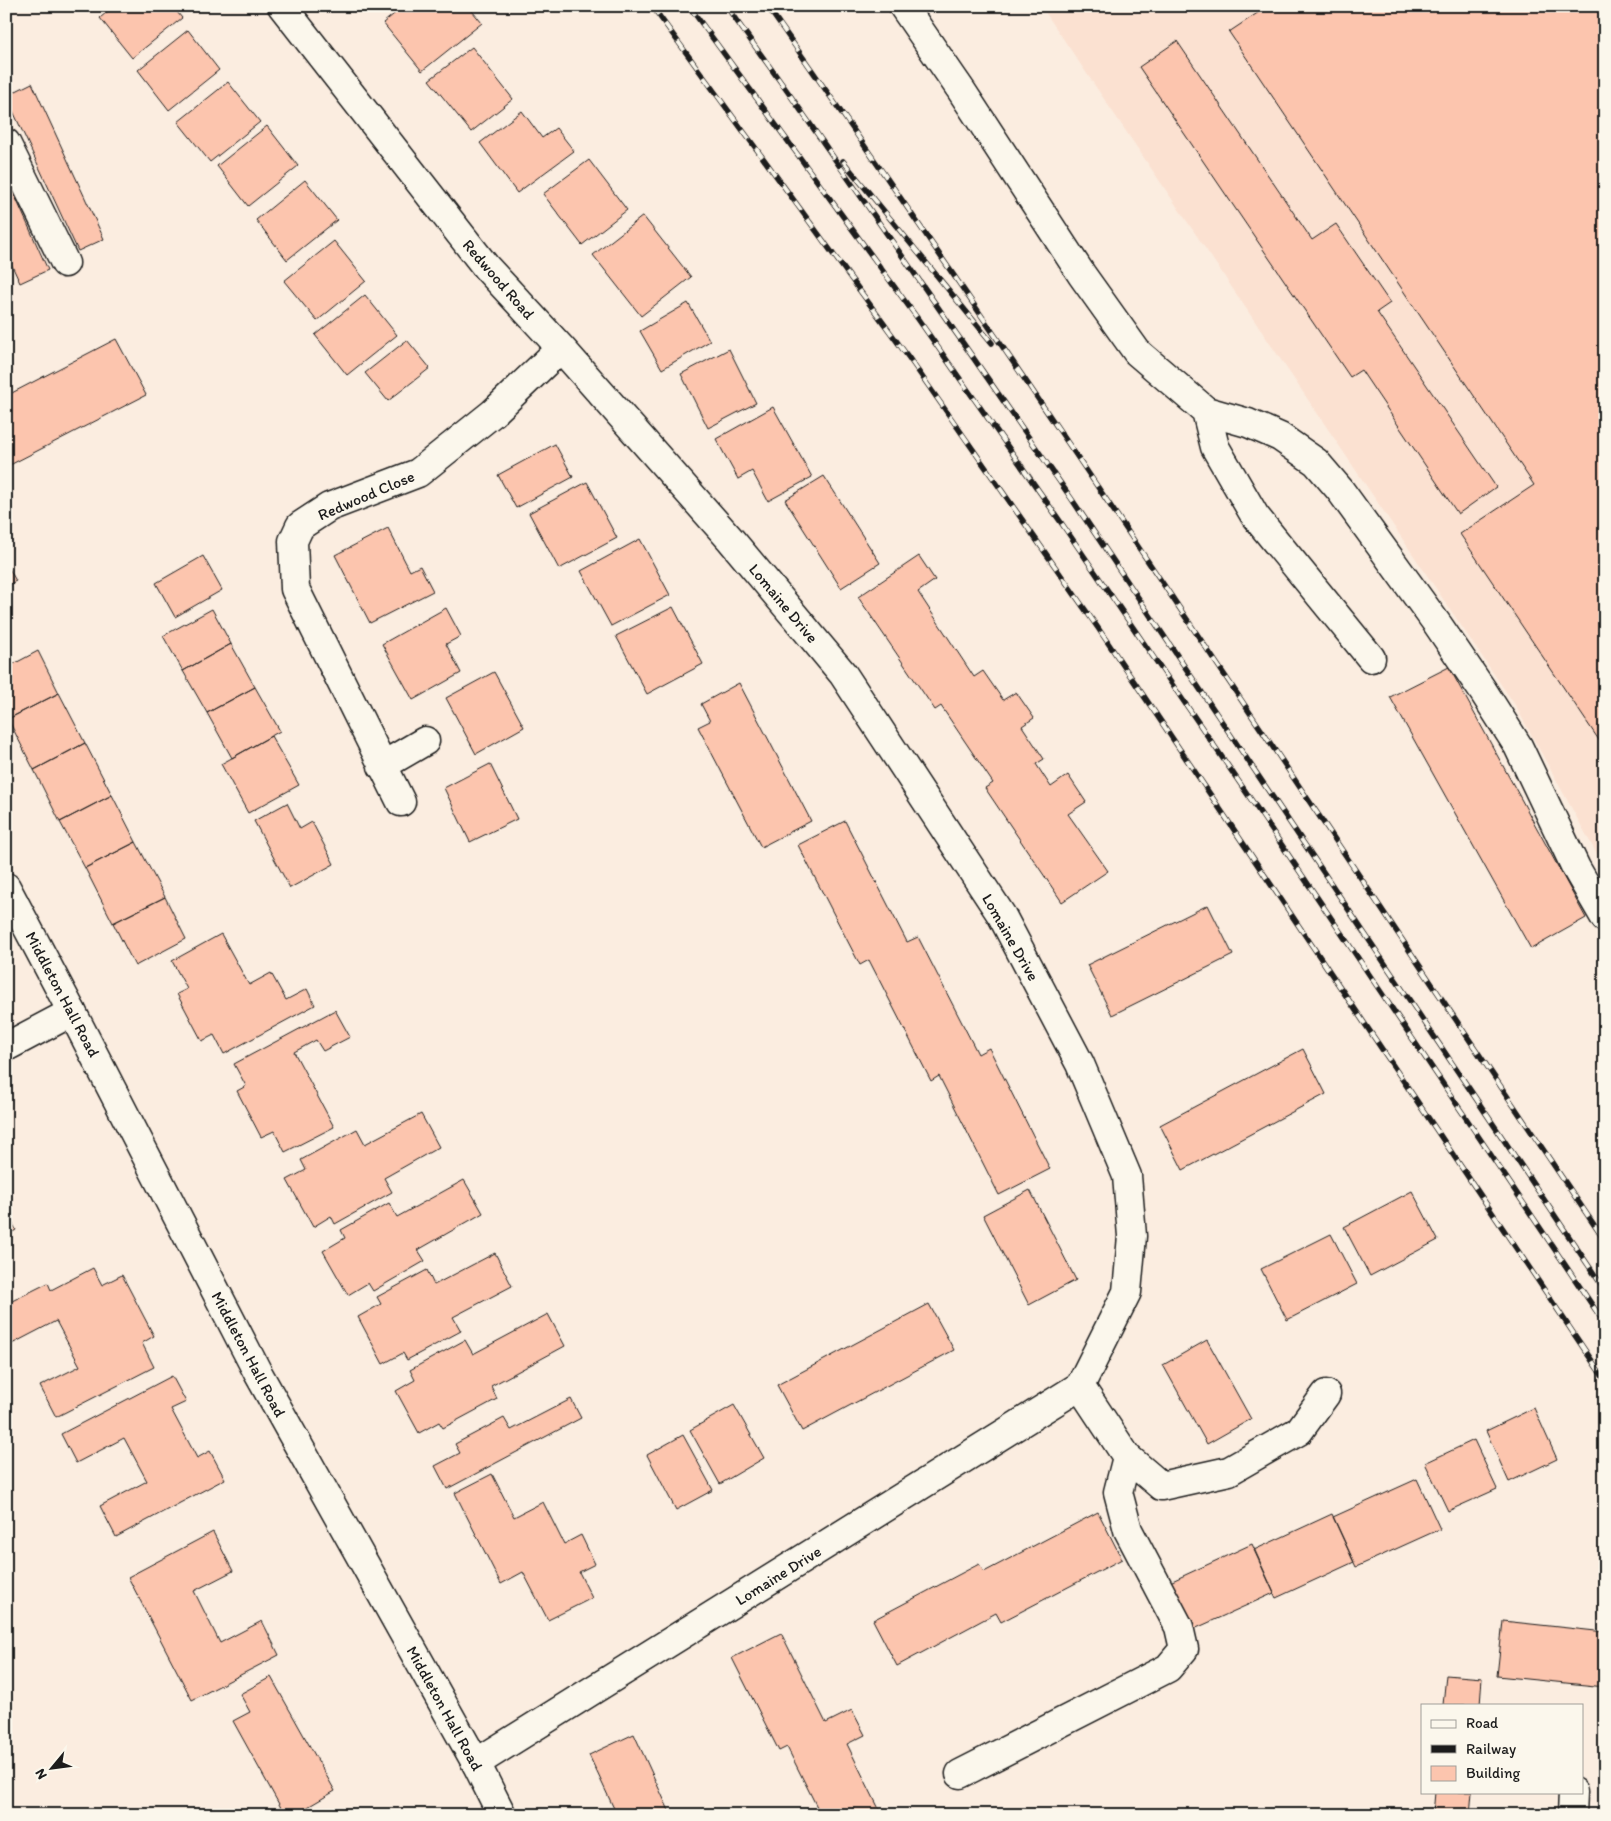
<svg xmlns="http://www.w3.org/2000/svg" width="1611" height="1821" viewBox="0 0 1611 1821" font-family="Itim,sans-serif">
<rect width="100%" height="100%" fill="#fbede0"/>
<filter id="ink" filterUnits="userSpaceOnUse"><feTurbulence type="fractalNoise" baseFrequency=".02" numOctaves="2"/><feDisplacementMap in="SourceGraphic" scale="10" xChannelSelector="R" yChannelSelector="G"/><feConvolveMatrix kernelMatrix="1 2 1 2 8 2 1 2 1" color-interpolation-filters="sRGB"/></filter>
<g filter="url(#ink)">
<path fill="#fbe1d1" d="M1041 6H1605V869L1515 705Z"/>
<path fill="#fcc5ae" stroke="#1c1c1c" d="M114 6H172L182 18 132 58 100 18Z
M404 6H468L482 23 422 71 383 23Z
M1268 6H1605V749L1460 534 1534 485 1229 32Z
M188 30 219 70 169 110 138 70Z
M1177 41 1312 240 1336 224 1390 303 1377 312 1496 487 1458 514 1361 370 1350 377 1139 67Z
M472 47 513 99 471 132 429 80Z
M228 82 260 122 210 162 178 122Z
M32 83 104 239 78 251 6 96Z
M522 111 542 138 556 128 574 151 517 193 480 143Z
M267 126 298 166 248 206 217 166Z
M589 160 627 210 582 245 543 194Z
M6 176 48 270 20 283 6 253Z
M305 180 337 220 287 260 256 220Z
M643 216 691 277 641 316 593 255Z
M334 241 366 281 317 321 284 281Z
M365 295 397 335 347 375 315 335Z
M688 303 710 341 662 369 640 331Z
M116 339 146 395 6 467V396Z
M407 340 430 368 388 401 365 373Z
M729 349 756 403 708 428 681 374Z
M773 407 812 477 768 501 752 471 738 479 716 439Z
M555 444 573 477 516 508 498 475Z
M824 476 880 563 841 588 785 500Z
M587 482 617 538 559 569 529 513Z
M388 528 410 571 420 566 433 591 370 623 335 555Z
M640 539 670 595 611 626 581 571Z
M203 556 222 590 175 617 156 583Z
M919 556 935 580 918 592 974 677 983 671 1003 700 1016 692 1034 718 1022 726 1044 759 1036 764 1051 787 1068 775 1086 802 1068 814 1108 871 1062 902 985 788 993 783 941 706 935 710 858 597Z
M6 563 16 581 6 586Z
M673 607 703 664 647 694 616 636Z
M446 608 461 636 446 644 461 673 413 700 382 644Z
M212 609 231 644 183 671 163 636Z
M231 644 255 687 207 713 183 671Z
M38 651 59 693 8 719 6 716V668Z
M1449 667 1586 918 1531 949 1390 697Z
M494 672 524 727 476 754 446 698Z
M739 683 811 821 761 847 698 727 710 721 701 704Z
M255 687 280 731 232 758 207 713Z
M59 693 85 743 34 770 8 719Z
M271 736 299 785 248 813 221 764Z
M85 743 112 795 60 822 34 770Z
M490 764 517 819 470 842 444 788Z
M112 795 136 842 85 868 60 822Z
M287 803 300 829 312 822 334 864 290 888 254 821Z
M845 821 907 942 918 937 978 1054 989 1048 1050 1169 999 1195 939 1076 931 1081 869 960 860 965 798 845Z
M136 842 165 897 113 923 85 868Z
M165 897 186 939 135 966 113 923Z
M1208 905 1233 955 1112 1015 1087 965Z
M221 934 249 985 271 973 286 1000 307 989 315 1005 224 1054 214 1035 202 1041 177 994 187 989 172 961Z
M335 1010 350 1037 323 1051 316 1040 294 1052 334 1127 285 1152 274 1131 261 1137 237 1091 246 1086 234 1064Z
M1303 1049 1326 1094 1183 1170 1160 1125Z
M421 1114 439 1147 384 1178 392 1192 335 1224 331 1216 313 1227 287 1180 306 1170 301 1160 357 1129 365 1144Z
M464 1180 483 1213 418 1250 425 1261 373 1291 368 1283 348 1295 323 1251 345 1238 341 1230 389 1203 397 1217Z
M1030 1190 1076 1280 1029 1305 983 1215Z
M1412 1191 1438 1240 1370 1276 1344 1227Z
M6 1210 16 1230 6 1236Z
M1331 1234 1357 1284 1287 1320 1261 1269Z
M495 1253 512 1286 453 1317 461 1331 407 1360 403 1353 383 1364 358 1317 381 1304 377 1297 427 1270 434 1285Z
M93 1268 102 1285 122 1275 154 1336 142 1343 154 1367 56 1417 40 1386 80 1366 56 1321 6 1347V1304L48 1283 51 1290Z
M929 1304 954 1350 802 1431 777 1385Z
M548 1314 565 1346 491 1386 497 1399 443 1428 439 1422 419 1433 396 1391 415 1380 410 1370 465 1340 473 1354Z
M1207 1340 1251 1419 1207 1444 1163 1365Z
M172 1376 186 1402 171 1409 197 1458 210 1451 225 1479 116 1537 100 1506 147 1481 124 1438 76 1463 61 1434Z
M571 1399 581 1418 447 1489 435 1466 460 1453 455 1444 504 1418 511 1430Z
M734 1405 764 1458 720 1484 690 1430Z
M1534 1408 1557 1459 1509 1482 1486 1431Z
M683 1435 713 1490 676 1510 647 1455Z
M1474 1440 1497 1489 1448 1511 1425 1463Z
M492 1474 514 1517 543 1502 564 1544 581 1535 595 1564 579 1572 592 1598 548 1620 523 1572 501 1584 455 1493Z
M1417 1479 1440 1529 1356 1567 1333 1517Z
M1098 1512 1122 1559 1001 1622 996 1613 897 1666 873 1620 979 1564 984 1572Z
M1332 1514 1354 1562 1276 1598 1254 1550Z
M213 1532 233 1571 194 1591 220 1643 262 1621 279 1655 192 1700 128 1577Z
M1252 1544 1274 1593 1192 1630 1170 1582Z
M1503 1621 1605 1632V1687L1497 1676Z
M781 1633 826 1723 852 1710 865 1735 847 1744 882 1815H821L787 1747 779 1751 732 1658Z
M1446 1675 1482 1678 1480 1705H1443Z
M271 1677 335 1791 294 1815H285L233 1721 250 1712 240 1694Z
M634 1734 671 1815H617L589 1755Z
M1435 1792H1472L1470 1815H1433Z"/>
<g fill="none" stroke-linecap="round" stroke-linejoin="round">
<g stroke="#1c1c1c" stroke-width="31">
<path id="minor" d="M282 6 486 267 561 348 731 540 843 674 1002 916 1080 1064 1127 1176 1132 1236 1127 1292 1080 1386 476 1763
M903 6 961 90 1082 275 1137 352 1206 411 1248 423 1280 437 1316 462 1340 490 1438 625 1483 691 1518 746 1576 868 1605 918
M6 143 65 263
M1206 411 1215 447 1255 516 1371 658
M382 766 425 741
M401 802 295 589 293 541 300 526 329 507 418 473 493 413 561 348
M6 1047 72 1012
M1080 1386 1127 1457 1161 1486 1229 1471 1299 1431 1326 1394
M960 1774 1168 1668 1184 1649 1179 1627 1128 1530 1118 1492 1127 1457
M1572 1815 1573 1792"/>
</g>
<g stroke="#1c1c1c" stroke-width="31">
<path id="major" d="M6 887 72 1012 258 1373 476 1763 502 1815"/>
</g>
<use href="#minor" stroke="#fbf7ec" stroke-width="28"/>
<use href="#major" stroke="#fbf7ec" stroke-width="28"/>
<g stroke="#1c1c1c" stroke-width="5.5">
<path id="rail" d="M652 6 909 358 1098 628 1605 1380
M689 6 918 319 1060 521 1248 795 1605 1324
M726 6 790 95 1071 498 1605 1290
M767 6C1053 413 1326 829 1605 1241
M843 161 992 343"/>
</g>
<use href="#rail" stroke="#fbf7ec" stroke-width="4" stroke-dasharray="11" stroke-linecap="butt"/>
</g>
</g>
<g text-anchor="middle" stroke-width="4" stroke-linejoin="round" paint-order="stroke">
<g font-size="16" fill="#1c1c1c" stroke="#fbf7ec">
<text transform="translate(499 279) rotate(49)" y="6">Redwood Road</text>
<text transform="translate(366 495) rotate(-23)" y="6">Redwood Close</text>
<text transform="translate(784 603) rotate(50)" y="6">Lomaine Drive</text>
<text transform="translate(1011 937) rotate(60)" y="6">Lomaine Drive</text>
<text transform="translate(63 994) rotate(62)" y="6">Middleton Hall Road</text>
<text transform="translate(249 1354) rotate(62)" y="6">Middleton Hall Road</text>
<text transform="translate(778 1575) rotate(-32)" y="6">Lomaine Drive</text>
<text transform="translate(445 1708) rotate(61)" y="6">Middleton Hall Road</text>
</g>
</g>
<rect width="1611" height="1821" fill="none" stroke="#fbf7ec" stroke-width="25"/>
<rect x="12" y="12" width="1586" height="1796" fill="none" stroke="#1c1c1c" stroke-width="2" filter="url(#ink)"/>
<rect x="1421" y="1704" width="162" height="90" fill="#fbf7ec" stroke="#a29f99"/>
<rect x="1431" y="1720" width="25" height="8" fill="#fbf7ec" stroke="#a29f99"/>
<text x="1466" y="1728" font-size="15" fill="#1c1c1c">Road</text>
<rect x="1431" y="1745" width="25" height="8" fill="#1c1c1c" stroke="#a29f99"/>
<text x="1466" y="1754" font-size="15" fill="#1c1c1c">Railway</text>
<rect x="1431" y="1766" width="25" height="15" fill="#fcc5ae" stroke="#a29f99"/>
<text x="1466" y="1778" font-size="15" fill="#1c1c1c">Building</text>
<g transform="translate(52 1768) rotate(241)" stroke="#fbf7ec" stroke-width="4" paint-order="stroke">
<path d="M0-4L9 19L0 12L-9 19Z" fill="#1c1c1c"/>
<text y="-8" font-size="14" font-weight="bold" text-anchor="middle" fill="#1c1c1c">N</text>
</g>
</svg>
